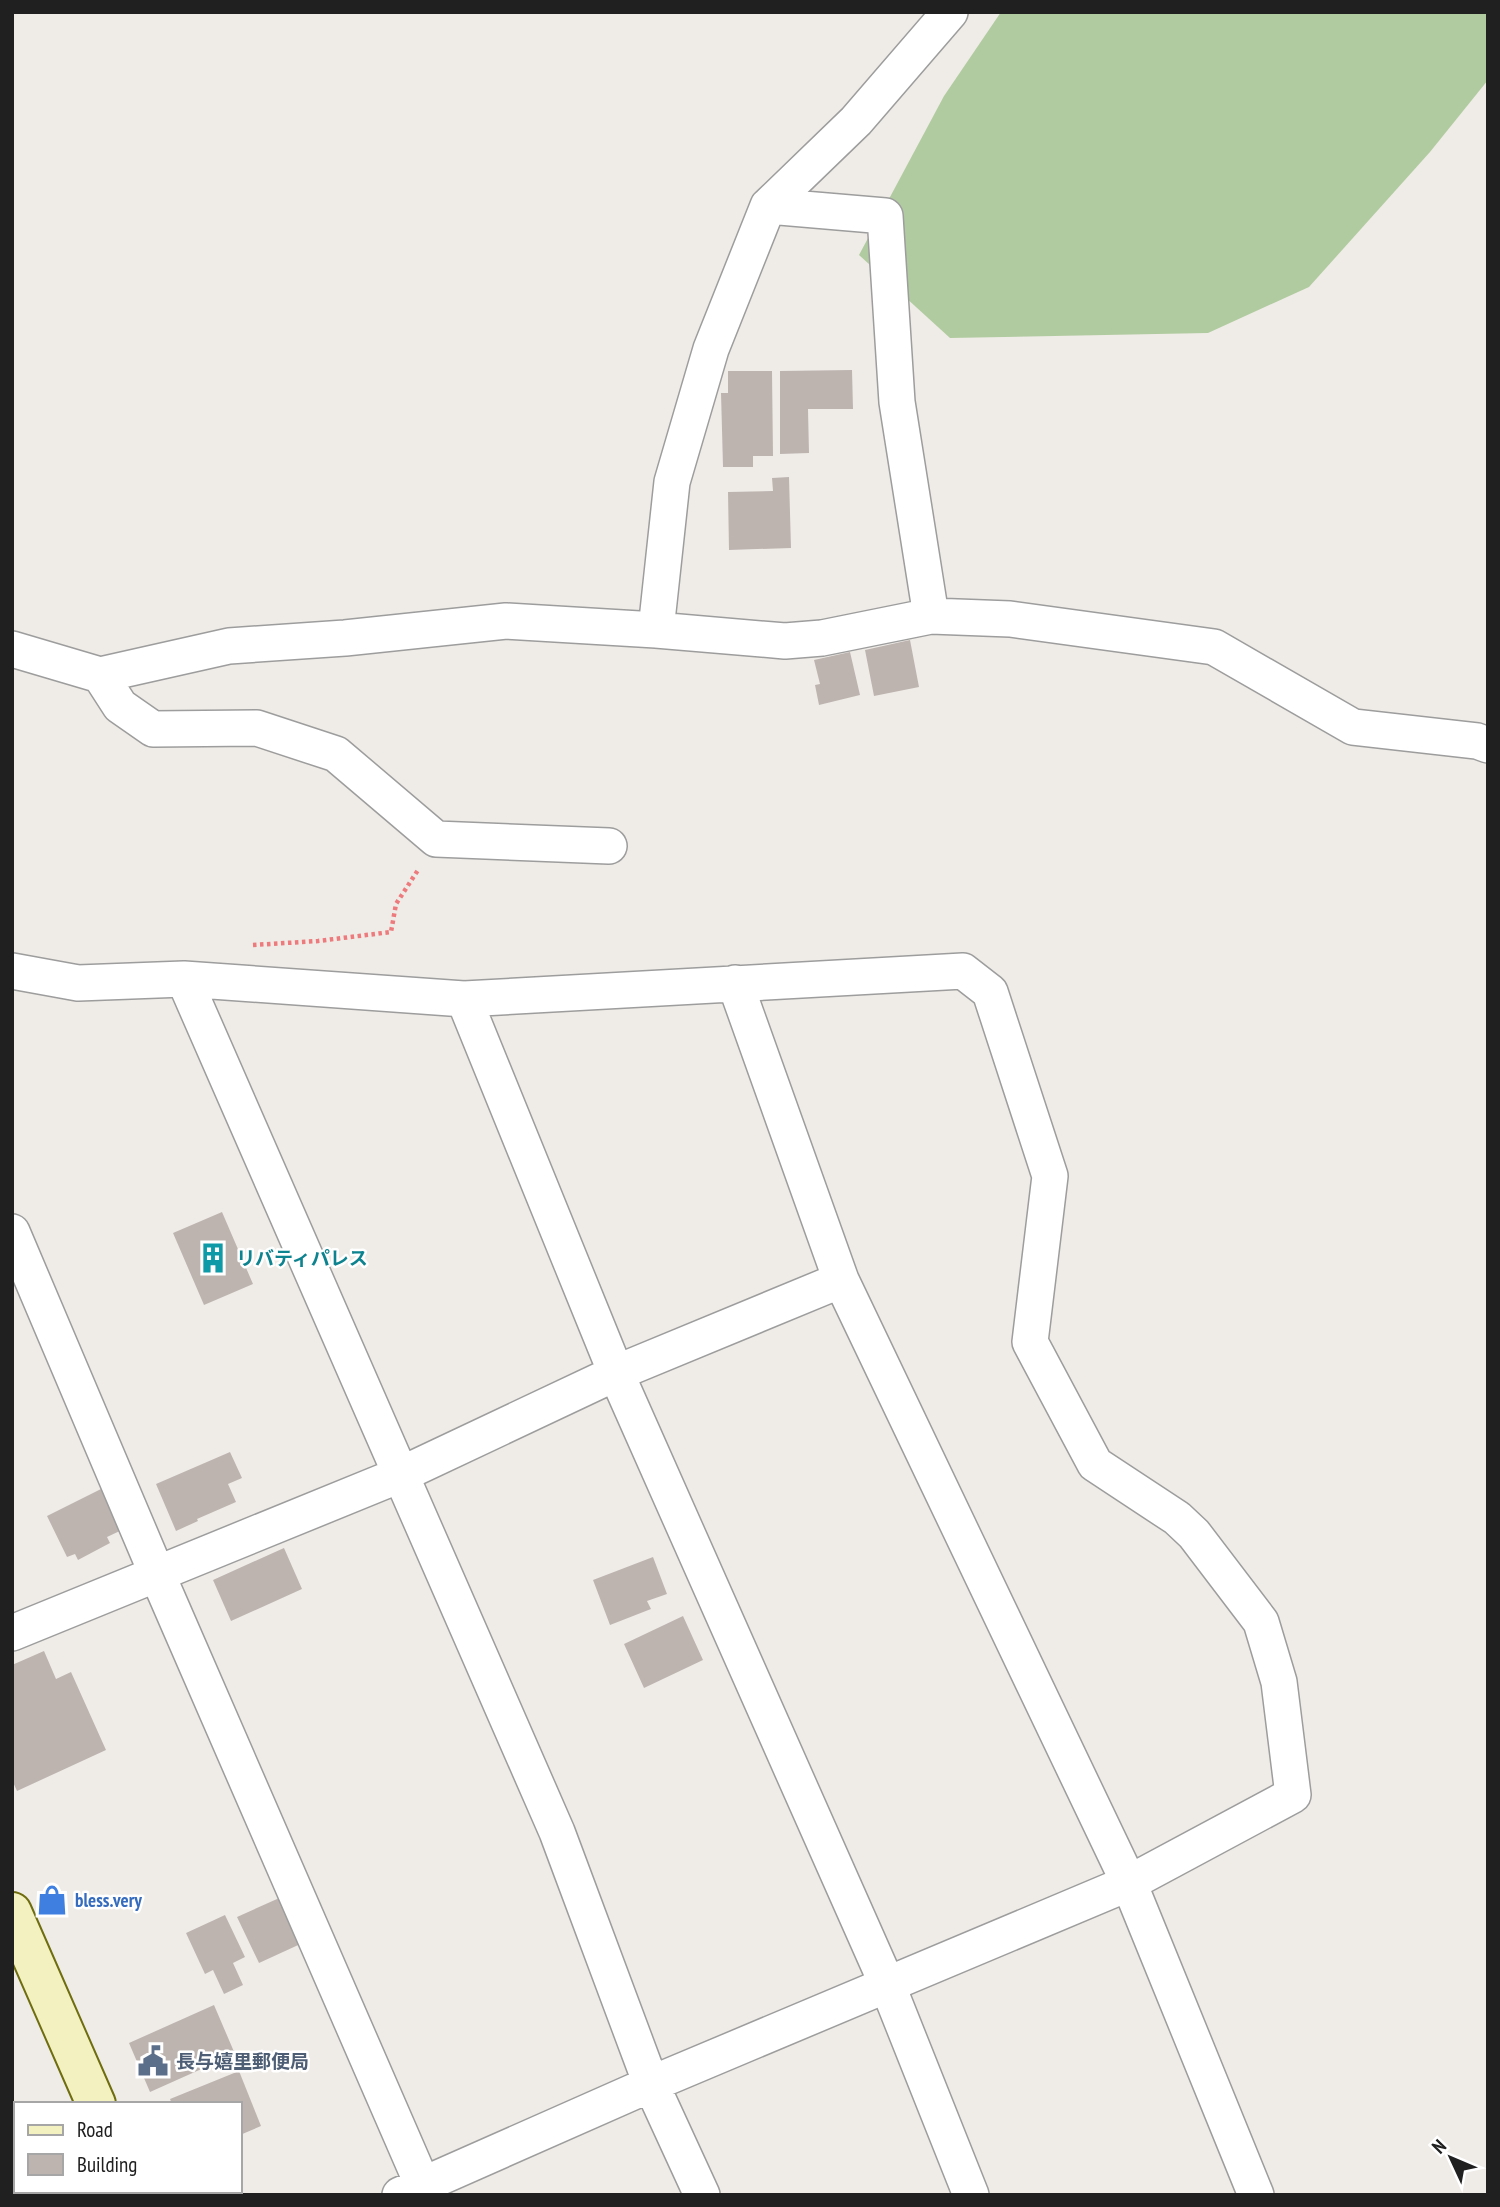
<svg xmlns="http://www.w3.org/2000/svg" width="1500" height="2207" viewBox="0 0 1500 2207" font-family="'PT Sans Narrow','Noto Sans JP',sans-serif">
<rect width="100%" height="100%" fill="#efece7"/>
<path fill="#b1cba0" d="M1001 12H1488V80L1430 152 1309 287 1208 333 950 338 859 255 944 96Z"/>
<path fill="#bdb4b0" d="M852 370 853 409H808L809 453 780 454V371Z
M728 371H772L773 456H753V467H723L721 393H728Z
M789 477 791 548 729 550 728 492 773 491 772 478Z
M910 640 919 687 874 696 865 650Z
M850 652 860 695 819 705 815 685 820 684 814 660Z
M222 1212 253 1284 204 1305 173 1233Z
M230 1452 242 1478 228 1484 236 1502 197 1519 198 1521 176 1531 156 1484Z
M103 1488 124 1529 107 1537 110 1543 78 1560 75 1554 67 1557 47 1516Z
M284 1548 302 1589 231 1621 213 1580Z
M653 1557 667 1594 647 1601 651 1609 610 1625 593 1580Z
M683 1616 703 1660 644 1688 624 1644Z
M44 1651 56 1679 71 1672 106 1750 17 1791 12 1780V1665Z
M286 1895 307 1941 259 1963 237 1917Z
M225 1915 245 1957 233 1963 243 1985 224 1994 213 1970 205 1974 186 1933Z
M214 2005 235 2054 150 2092 129 2043Z
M239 2071 261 2126 240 2135V2104H172L170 2099Z"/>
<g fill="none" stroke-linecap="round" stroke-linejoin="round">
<g stroke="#9d9d9d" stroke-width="38">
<path id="street" d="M768 206 856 121 950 12
M656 630 672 482 711 349 768 206 885 216 897 402 931 616
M12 649 100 675 229 646 345 638 506 621 656 630 785 641 822 638 931 616 1010 619 1214 647 1353 727 1477 741 1488 745
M100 675 120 706 153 729 257 728 336 754 436 839 609 846
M12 971 78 983 184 979 464 999 963 971 990 992 1050 1176 1030 1342 1095 1464 1177 1518 1194 1534 1261 1622 1279 1682 1293 1795 1129 1883 651 2084 400 2195
M184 979 557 1832 651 2084 702 2195
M735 983 841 1280 1129 1883 1256 2195
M464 999 616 1373 887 1984 971 2195
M12 1232 157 1574 427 2195
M12 1633 402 1474 616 1373 841 1280"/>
</g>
<g stroke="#6e6d0f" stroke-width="42">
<path id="secondary" d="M12 1912 96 2104
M134 2191 136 2195"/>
</g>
<path stroke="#ed7a7c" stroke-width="4.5" stroke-dasharray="3.5 3.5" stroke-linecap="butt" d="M253 945 318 941 391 932 396 904 418 870"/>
<use href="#street" stroke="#fff" stroke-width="35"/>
<use href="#secondary" stroke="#f4f1c1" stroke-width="38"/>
</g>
<defs>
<g id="building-bare" transform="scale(2.415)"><path d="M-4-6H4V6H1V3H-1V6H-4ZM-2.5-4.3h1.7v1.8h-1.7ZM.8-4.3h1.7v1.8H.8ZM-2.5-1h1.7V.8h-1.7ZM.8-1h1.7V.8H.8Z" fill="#0f9aa8" stroke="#fff" stroke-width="2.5" paint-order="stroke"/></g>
<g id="shop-bare" transform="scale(2.415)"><path d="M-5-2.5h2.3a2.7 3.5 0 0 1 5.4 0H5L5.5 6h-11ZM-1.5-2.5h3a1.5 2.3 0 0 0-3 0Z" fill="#3f7fe0" stroke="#fff" stroke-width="2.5" paint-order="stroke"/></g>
<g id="civic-bare" transform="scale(2.415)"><path d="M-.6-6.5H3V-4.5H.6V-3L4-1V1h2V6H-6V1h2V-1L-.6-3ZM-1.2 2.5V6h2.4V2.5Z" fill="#5c6f8a" stroke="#fff" stroke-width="2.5" paint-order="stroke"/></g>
</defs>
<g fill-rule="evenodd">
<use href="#building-bare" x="213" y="1258"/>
<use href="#shop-bare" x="52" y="1900"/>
<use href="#civic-bare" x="153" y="2061"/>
</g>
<g text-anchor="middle" stroke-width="5" stroke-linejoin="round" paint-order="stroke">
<g font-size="19" font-weight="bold" fill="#0d838f" stroke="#fff" text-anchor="start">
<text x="236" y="1265">リバティパレス</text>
</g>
<g font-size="19" font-weight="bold" fill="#366cbe" stroke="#fff" text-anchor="start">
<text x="75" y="1907">bless.very</text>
</g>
<g font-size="19" font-weight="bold" fill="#4e5e75" stroke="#fff" text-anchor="start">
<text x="176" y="2068">長与嬉里郵便局</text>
</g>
</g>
<rect width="1500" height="2207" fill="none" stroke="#202020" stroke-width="28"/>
<rect x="14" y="2102" width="228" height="91" fill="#ffffff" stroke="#a6a6a6" stroke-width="2"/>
<rect x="28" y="2125" width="35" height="10" fill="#f4f1c1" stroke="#a6a6a6" stroke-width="2"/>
<text x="77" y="2137" font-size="21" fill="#202020">Road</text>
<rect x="28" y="2154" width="35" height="21" fill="#bdb4b0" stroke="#a6a6a6" stroke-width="2"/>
<text x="77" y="2172" font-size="21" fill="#202020">Building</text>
<g transform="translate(1451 2158) rotate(314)" stroke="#ffffff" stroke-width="5" paint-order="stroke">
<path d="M0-5L12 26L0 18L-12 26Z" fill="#202020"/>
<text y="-10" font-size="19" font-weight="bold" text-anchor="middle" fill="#202020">N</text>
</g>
</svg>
